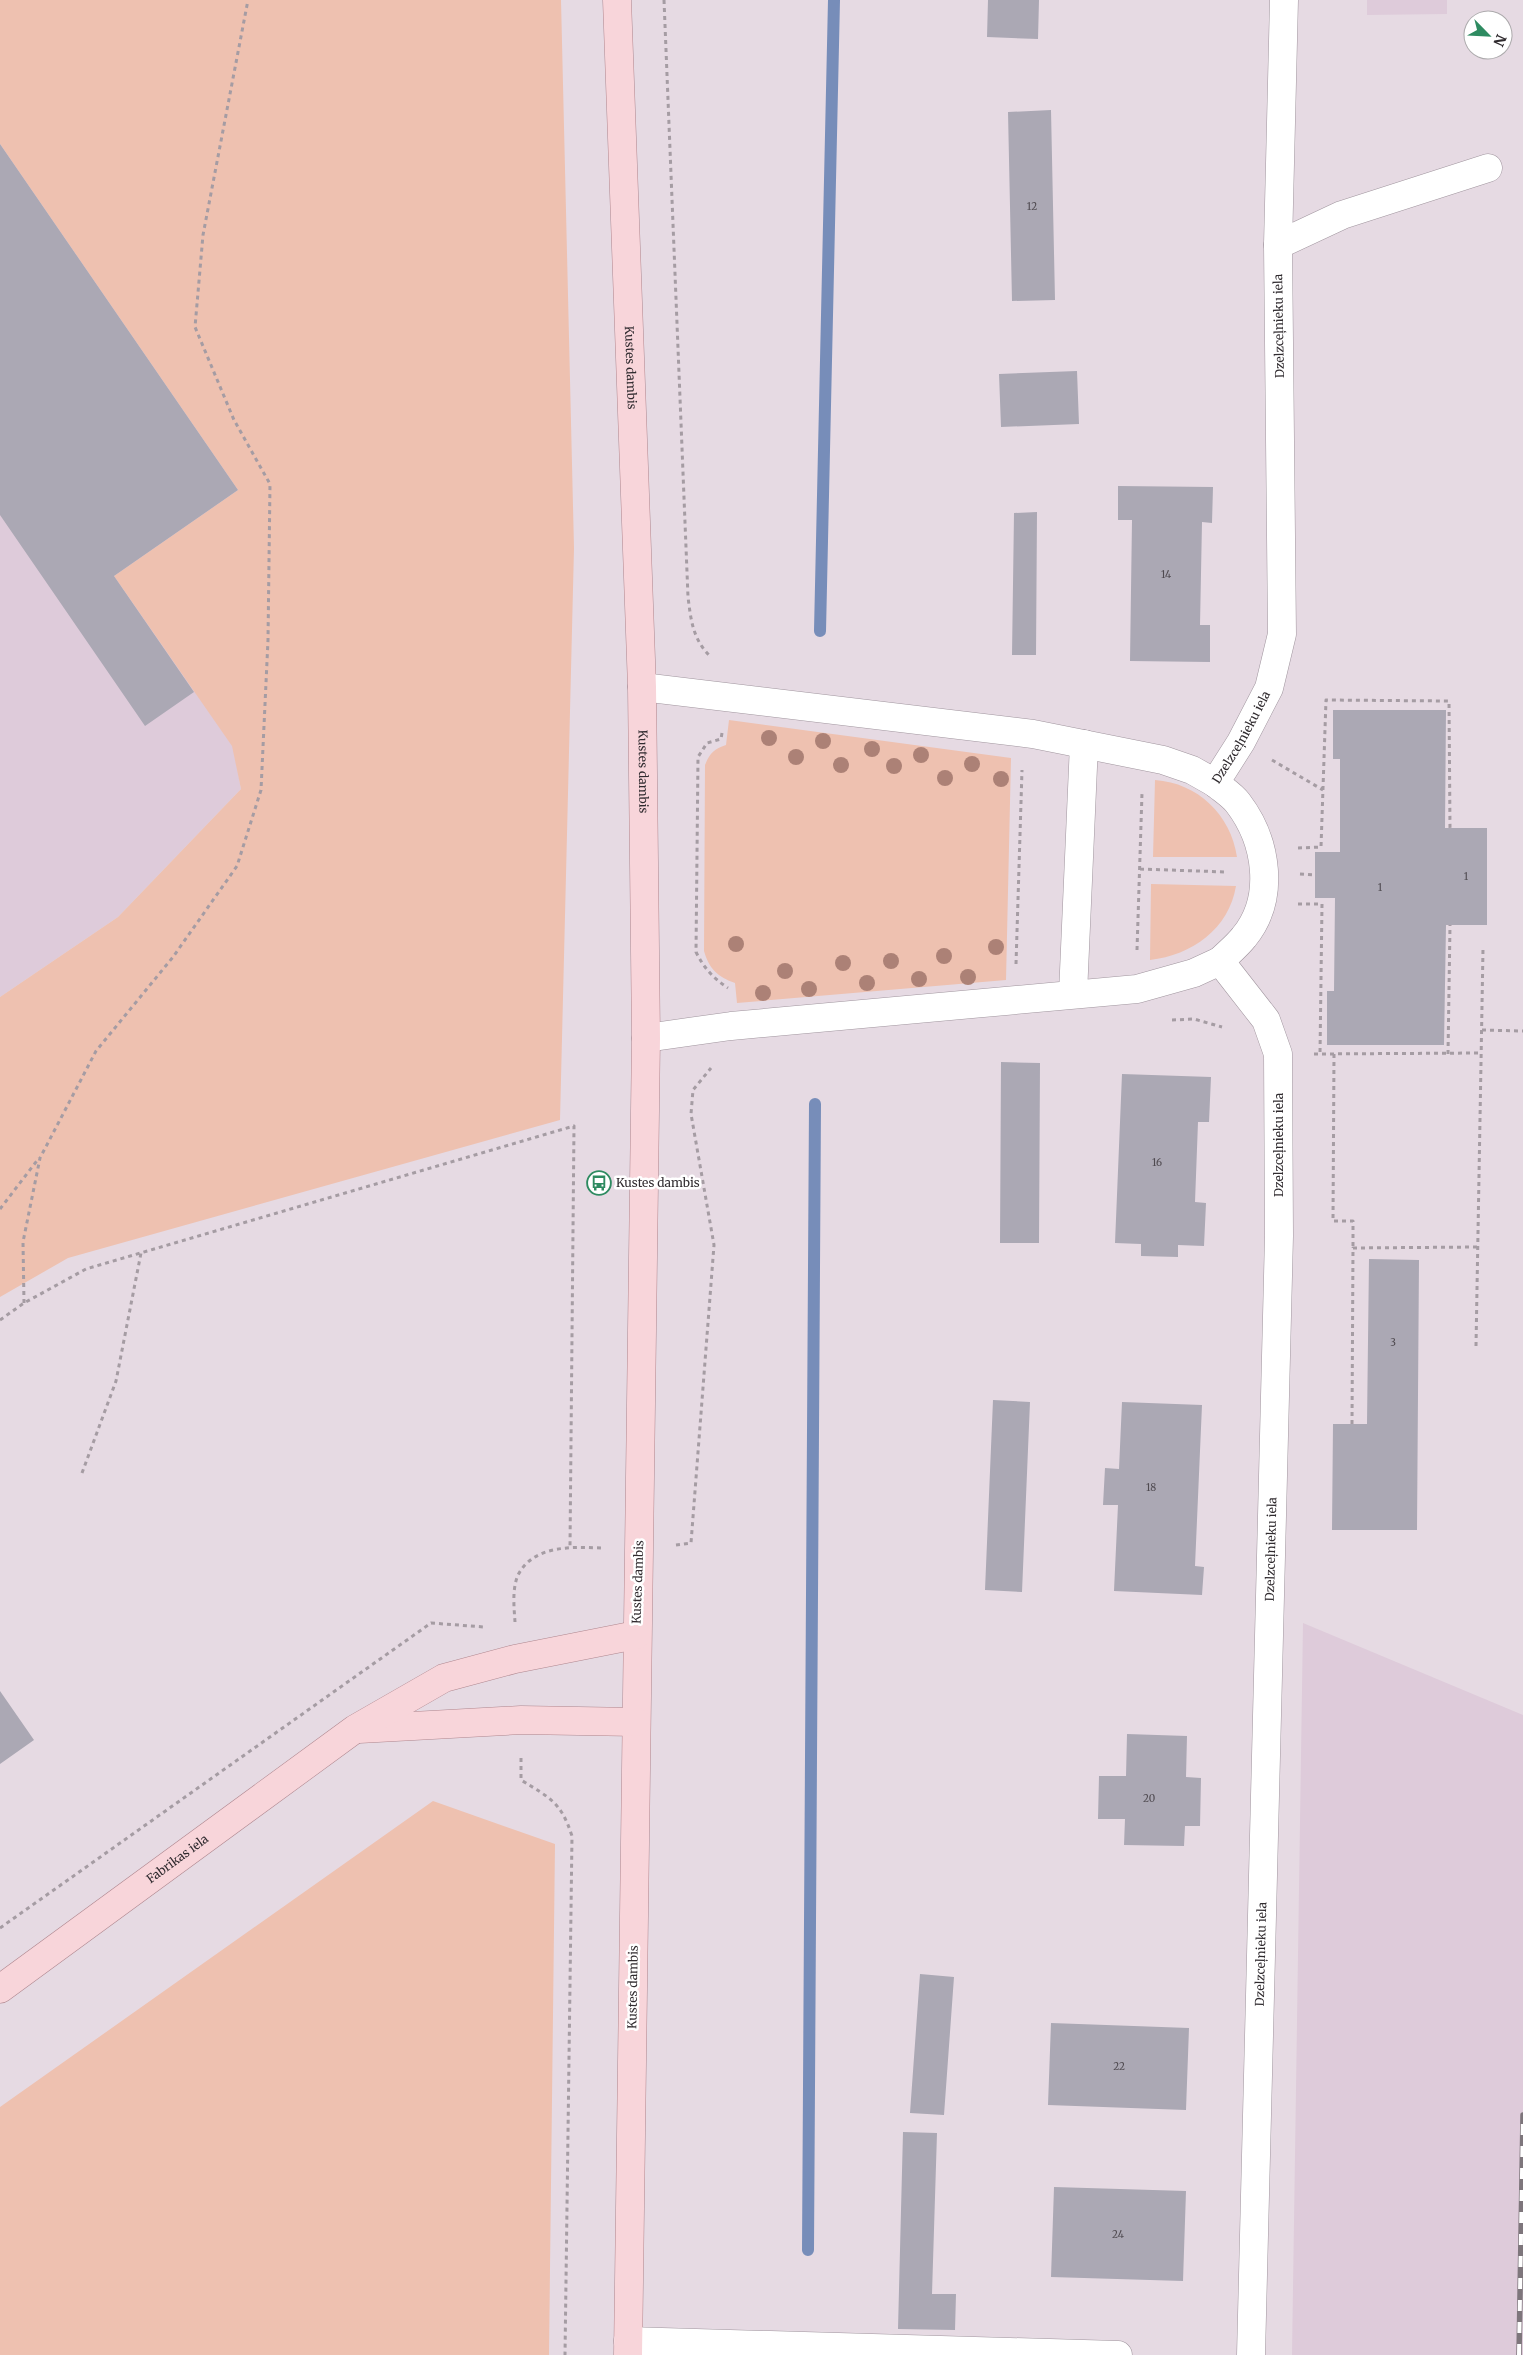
<svg xmlns="http://www.w3.org/2000/svg" width="1523" height="2355" viewBox="0 0 1523 2355" font-family="Merriweather,serif">
<rect width="100%" height="100%" fill="#e6dae3"/>
<path fill="#decbda" d="M1367 0H1447V14L1367 15Z
M0 144 238 490 114 576 233 746 241 789 118 917 0 997Z
M1303 1623 1523 1715V2355H1292Z"/>
<path fill="#eec1b0" d="M0 0H561L574 548 560 1120 68 1258 0 1297V997L118 917 241 789 232 746 114 576 238 490 0 144Z
M729 720 1011 758 1006 980 737 1003 735 983C718 977 709 969 704 951L705 765C710 753 714 749 726 745Z
M1155 780C1198 783 1231 815 1237 857H1153Z
M1151 884 1236 886C1229 929 1192 955 1150 960Z
M433 1801 555 1844 549 2355H0V2107Z"/>
<g fill="none" stroke-linecap="round" stroke-linejoin="round">
<path stroke="#778db9" stroke-width="12" d="M820 631 834 0
M808 2250 815 1104"/>
</g>
<path fill="#aba8b4" d="M988 0H1039L1038 39 987 37Z
M1051 110 1055 300 1012 301 1008 112Z
M0 144 238 490 114 576 194 692 145 726 0 515Z
M1077 371 1079 424 1001 427 999 374Z
M1118 486 1213 487 1212 523 1202 522 1200 625H1210V662L1130 661 1132 520H1118Z
M1037 512 1036 655H1012L1014 513Z
M1333 710H1446L1445 828H1487V925H1446L1444 1045H1327V991H1334L1335 898H1315V852H1340V759H1333Z
M1001 1062 1040 1063 1039 1243H1000Z
M1122 1074 1211 1077 1209 1122H1198L1195 1202 1206 1203 1204 1246 1178 1245V1257L1141 1256V1244L1115 1243Z
M1369 1259 1419 1260 1417 1530H1332L1333 1424H1367Z
M993 1400 1030 1402 1022 1592 985 1590Z
M1122 1402 1202 1405 1195 1566 1204 1567 1202 1595 1114 1591 1118 1505H1103L1105 1468 1119 1469Z
M0 1691 34 1740 0 1764Z
M1127 1734 1187 1736 1186 1777 1201 1778 1200 1826H1185L1184 1846 1124 1845 1125 1819H1098L1099 1776H1126Z
M920 1974 954 1977 944 2115 910 2113Z
M1051 2023 1189 2028 1186 2110 1048 2105Z
M903 2132 937 2133 932 2294H956L955 2330 898 2329Z
M1054 2187 1186 2191 1183 2281 1051 2277Z"/>
<g fill="none" stroke-linecap="round" stroke-linejoin="round">
<g stroke="#a0959e" stroke-width="29">
<g id="minor">
<path d="M1278 245 1342 215 1488 168"/>
<path d="M642 687 1033 734 1163 760 1192 770 1215 783"/>
<path d="M1073 994 1084 744"/>
<path d="M646 1038 731 1026 1137 989 1194 973 1220 961"/>
<path d="M628 2341 1118 2355"/>
<path id="s1" d="M1251 2355 1279 1236 1278 1054 1266 1020 1220 961C1228 953 1237 946 1244 937 1276 898 1267 841 1238 803 1232 795 1222 789 1215 783L1241 742 1269 688 1282 634 1278 245 1284 0"/>
</g>
</g>
<g stroke="#af878f" stroke-width="29">
<g id="major">
<path id="s2" d="M617 0 642 687 646 1038 628 2355"/>
<path d="M359 1729 521 1720 636 1722"/>
<path id="s3" d="M0 1989 355 1729 444 1678 515 1659 636 1635"/>
</g>
</g>
<path stroke="#a59ca3" stroke-width="3" stroke-dasharray="4 4" stroke-linecap="butt" d="M664 0 688 597C691 621 693 640 711 657
M722 733 721 739 707 743 698 757 696 952C704 968 713 978 728 988
M1272 760 1323 790
M1298 848 1321 847 1326 700 1449 701 1450 828
M1140 869 1226 872
M1300 874 1315 875
M1298 904H1322L1320 1054
M1137 950 1142 793
M1016 964 1022 770
M1172 1020 1194 1019 1222 1027
M1482 1030 1523 1031
M1314 1054 1481 1053
M1334 1054 1333 1221H1353V1248
M1448 1054 1450 925
M0 1209 39 1158
M24 1303 23 1242 40 1158 96 1051 173 957 237 866 261 790 268 640 270 484 234 420 195 327 203 235 248 0
M0 1320 24 1303 86 1269 574 1126 570 1547
M1476 1346 1483 949
M1352 1424 1353 1248 1478 1247
M82 1473 116 1381 141 1253
M676 1545 691 1543 714 1245 691 1114 693 1090 711 1068
M515 1622C514 1607 512 1589 518 1575 534 1544 574 1547 603 1548
M521 1758V1780C550 1798 561 1802 572 1836L565 2355
M0 1928 431 1623 484 1627"/>
<use href="#minor" stroke="#fff" stroke-width="28"/>
<use href="#major" stroke="#f8d5da" stroke-width="28"/>
<g stroke="#7e767c" stroke-width="5.5">
<path id="rail" d="M1519 2355 1523 2115"/>
</g>
<use href="#rail" stroke="#fff" stroke-width="4" stroke-dasharray="11" stroke-linecap="butt"/>
</g>
<g fill="#ac8176">
<circle cx="769" cy="738" r="8"/>
<circle cx="823" cy="741" r="8"/>
<circle cx="872" cy="749" r="8"/>
<circle cx="921" cy="755" r="8"/>
<circle cx="796" cy="757" r="8"/>
<circle cx="972" cy="764" r="8"/>
<circle cx="841" cy="765" r="8"/>
<circle cx="894" cy="766" r="8"/>
<circle cx="945" cy="778" r="8"/>
<circle cx="1001" cy="779" r="8"/>
<circle cx="736" cy="944" r="8"/>
<circle cx="996" cy="947" r="8"/>
<circle cx="944" cy="956" r="8"/>
<circle cx="891" cy="961" r="8"/>
<circle cx="843" cy="963" r="8"/>
<circle cx="785" cy="971" r="8"/>
<circle cx="968" cy="977" r="8"/>
<circle cx="919" cy="979" r="8"/>
<circle cx="867" cy="983" r="8"/>
<circle cx="809" cy="989" r="8"/>
<circle cx="763" cy="993" r="8"/>
</g>
<defs>
<g id="bus-ring" transform="scale(1.25)"><circle r="9.5" fill="#fff" stroke="#2e8b61" stroke-width="1.5"/><path d="M-5-6H5V4H4V6H2V4H-2V6H-4V4H-5ZM-3.5-4V0h7V-4ZM-3.5 1.2v1.5H-2V1.2ZM2 1.2v1.5H3.5V1.2Z" fill="#2e8b61"/></g>
</defs>
<g fill-rule="evenodd">
<use href="#bus-ring" x="599" y="1183"/>
</g>
<g text-anchor="middle" stroke-width="5" stroke-linejoin="round" paint-order="stroke">
<g font-size="10" fill="#4f4a50">
<text x="1032" y="210">12</text>
<text x="1166" y="578">14</text>
<text x="1466" y="880">1</text>
<text x="1380" y="891">1</text>
<text x="1157" y="1166">16</text>
<text x="1393" y="1346">3</text>
<text x="1151" y="1491">18</text>
<text x="1149" y="1802">20</text>
<text x="1119" y="2070">22</text>
<text x="1118" y="2238">24</text>
</g>
<g font-size="12" fill="#302b2f" stroke="#fff">
<text transform="translate(1279 326) rotate(-91)" y="4">Dzelzceļnieku iela</text>
<text dy="4" stroke="none"><textPath href="#s2" startOffset="368">Kustes dambis</textPath></text>
<text dy="4" stroke="none"><textPath href="#s1" startOffset="1674">Dzelzceļnieku iela</textPath></text>
<text dy="4" stroke="none"><textPath href="#s2" startOffset="772">Kustes dambis</textPath></text>
<text transform="translate(1279 1145) rotate(-90)" y="4">Dzelzceļnieku iela</text>
<text dy="4" stroke="none"><textPath href="#s1" startOffset="806">Dzelzceļnieku iela</textPath></text>
<text transform="translate(638 1582) rotate(-88)" y="4">Kustes dambis</text>
<text dy="4" stroke="none"><textPath href="#s3" startOffset="220">Fabrikas iela</textPath></text>
<text dy="4" stroke="none"><textPath href="#s1" startOffset="401">Dzelzceļnieku iela</textPath></text>
<text transform="translate(633 1987) rotate(-89)" y="4">Kustes dambis</text>
</g>
<g font-size="12" fill="#302b2f" stroke="#fff" text-anchor="start">
<text x="616" y="1187">Kustes dambis</text>
</g>
</g>
<g transform="translate(1488 35) rotate(114)"><circle r="24" fill="#ffffff" stroke="#acaaac"/>
<path d="M0-4L9 19L0 12L-9 19Z" fill="#2e8b61"/>
<text y="-8" font-size="14" font-weight="bold" text-anchor="middle" fill="#302b2f">N</text>
</g>
</svg>
